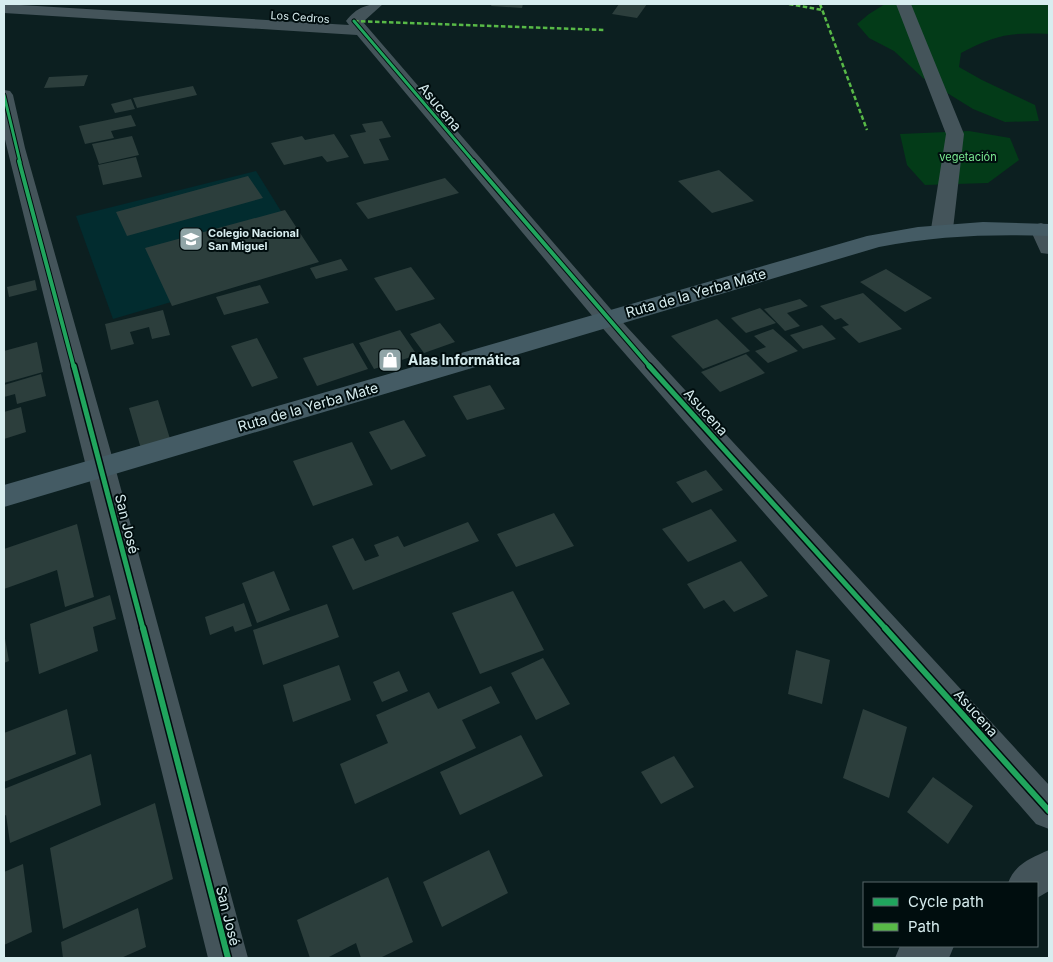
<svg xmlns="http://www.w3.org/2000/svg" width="1053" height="962" viewBox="0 0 1053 962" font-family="Inter,sans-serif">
<rect width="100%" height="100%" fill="#0c1f20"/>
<path fill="#022c2f" d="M256 171 312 261 113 319 76 216Z"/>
<path fill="#033b18" d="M885 4H1049V34C1010 32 995 35 961 53L959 67 982 80 1035 105 1039 121 1005 122 973 109 923 78 894 51 869 38 857 24 869 14Z
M969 131 1010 138 1019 160 988 183 925 185 907 165 900 134Z"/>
<path fill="#2c3e3c" d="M492 4H523L522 8 491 6Z
M619 4H647L637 18 612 14Z
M88 75 84 86 44 88 49 77Z
M193 86 197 95 137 108 133 98Z
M131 99 135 109 115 113 111 104Z
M131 115 136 126 111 131 114 138 85 144 79 126Z
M382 121 391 137 379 139 389 160 364 164 350 135 366 132 362 124Z
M334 134 349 157 327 162 322 156 284 165 271 143 302 136 305 140Z
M132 136 139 155 99 164 92 144Z
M136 157 142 177 103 185 98 165Z
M719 170 754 201 712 213 678 181Z
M248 176 263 198 127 236 116 212Z
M445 178 459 193 368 219 356 203Z
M285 210 319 262 172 306 145 248Z
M341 259 348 270 316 279 310 268Z
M411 267 435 299 396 311 374 278Z
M886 269 932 298 905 312 860 282Z
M35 280 37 290 9 297 7 287Z
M260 285 269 303 224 315 216 297Z
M863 293 902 329 859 343 842 327 849 325 841 318 835 320 820 306Z
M800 299 808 306 787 313 800 326 785 331 764 309Z
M760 308 776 323 746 333 731 318Z
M163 310 170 335 152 339 149 327 130 332 134 344 111 350 105 324Z
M717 319 750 351 703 369 671 336Z
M440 323 455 342 424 353 410 334Z
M822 325 836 339 803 349 790 335Z
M773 329 798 351 768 363 755 351 766 347 754 336Z
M400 330 417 355 374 369 359 343Z
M257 338 278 378 252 387 231 346Z
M37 342 43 372 4 383V351Z
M353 343 368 369 317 386 303 358Z
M746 354 765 373 720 392 701 372Z
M41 374 46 396 17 404 15 394 4 397V385Z
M490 385 505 409 467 420 453 396Z
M158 400 171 442 142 452 129 408Z
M21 407 26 432 4 439V412Z
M404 420 426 456 391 470 369 432Z
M352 442 373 485 313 506 293 461Z
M706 470 723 490 692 503 676 482Z
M711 509 737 541 688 562 662 529Z
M554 513 574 546 516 567 497 534Z
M468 522 479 541 353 590 332 546 353 538 365 561 379 556 374 545 398 536 404 547Z
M77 524 94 597 65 607 57 570 4 589V549Z
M741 561 768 596 734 612 724 600 704 609 687 584Z
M274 571 290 610 257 623 242 583Z
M513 591 544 650 480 674 452 613Z
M110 595 116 619 93 627 98 651 39 674 30 624Z
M244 603 252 626 235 632 233 626 210 635 205 617Z
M327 604 339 637 263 665 253 630Z
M4 633 9 661 4 663Z
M796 650 830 660 822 704 788 694Z
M543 658 570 704 536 720 511 673Z
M339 665 351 700 293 722 283 685Z
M399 671 408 691 382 702 373 682Z
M491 686 500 703 462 720 476 748 355 804 340 764 388 743 376 715 429 692 438 709Z
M67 709 76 754 4 782V733Z
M863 709 907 727 889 798 843 778Z
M521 735 543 776 460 815 440 772Z
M91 754 101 805 10 843 6 815 4 816V789Z
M674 756 694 787 661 804 641 772Z
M933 777 973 806 948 844 907 812Z
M155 803 173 879 63 929 50 848Z
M489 850 508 893 442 927 423 882Z
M23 864 32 932 4 945V872Z
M388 877 413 942 380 958H361L356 943 327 958H310L297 920Z
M138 908 146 947 121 958H63L61 942Z"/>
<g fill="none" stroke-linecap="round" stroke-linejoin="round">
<path fill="#44545a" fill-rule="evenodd" d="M4 4 349 25 346 21C357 7 367 4 383 4L363 22 615 314 1049 785V829L1036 824 599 324 357 35 4 13Z
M896 4H911L964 134 953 229 949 233 942 235 935 233 931 229 946 134Z
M4 90 10 91 13 95 25 148 115 467 248 958H208L7 148 4 135Z
M1041 223 1049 226V254L1041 253 1030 229 1034 225Z
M1049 850V891L1037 898V883H1008C1015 864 1031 858 1049 850Z
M900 946H954L949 958H895Z"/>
<path fill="#445b64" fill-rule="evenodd" d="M983 222 1049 224V236C991 234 936 236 879 247L4 507V485L867 236 918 227Z"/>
<path stroke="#58b947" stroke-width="2.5" stroke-dasharray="4.5 2.5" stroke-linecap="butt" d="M789 4 822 10
M820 4 867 130
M354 21 604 30"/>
<g stroke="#000d0e" stroke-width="5">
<path id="cycleway-far3" d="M354 21 474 162
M4 95 20 162"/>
</g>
<g stroke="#000d0e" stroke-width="6">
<path id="cycleway-far2" d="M19 161 74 368
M473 161 651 368"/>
</g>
<g stroke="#000d0e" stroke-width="8">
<path id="cycleway-far1" d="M74 366 143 629
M649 366 886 629"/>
</g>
<g stroke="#000d0e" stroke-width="9">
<path id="cycleway" d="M143 628 228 958
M885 628 1049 811"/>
</g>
<use href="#cycleway-far3" stroke="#20a55d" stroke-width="3"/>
<use href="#cycleway-far2" stroke="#20a55d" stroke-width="4"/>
<use href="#cycleway-far1" stroke="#20a55d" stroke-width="5"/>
<use href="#cycleway" stroke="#20a55d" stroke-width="6"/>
</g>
<defs>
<g id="school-square" transform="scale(1.25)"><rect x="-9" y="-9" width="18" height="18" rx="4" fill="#90a5a7" stroke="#000d0e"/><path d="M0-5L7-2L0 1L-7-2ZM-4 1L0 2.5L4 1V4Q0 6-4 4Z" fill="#fff"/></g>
<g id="shop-square" transform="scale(1.25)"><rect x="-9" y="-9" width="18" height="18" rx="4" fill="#90a5a7" stroke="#000d0e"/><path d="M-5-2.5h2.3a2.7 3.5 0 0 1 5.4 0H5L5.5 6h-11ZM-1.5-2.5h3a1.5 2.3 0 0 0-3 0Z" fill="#fff"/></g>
</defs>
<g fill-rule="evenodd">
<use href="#school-square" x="191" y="239"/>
<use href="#shop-square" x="390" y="360"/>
</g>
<g text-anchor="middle" stroke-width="4" stroke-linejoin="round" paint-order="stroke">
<g font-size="11" fill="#d7edef" stroke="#000d0e">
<text transform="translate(300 17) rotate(4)" y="4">Los Cedros</text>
</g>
<g font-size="11" fill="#7ae992" stroke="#000d0e">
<text x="968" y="161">vegetación</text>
</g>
<g font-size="11" font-weight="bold" fill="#d7edef" stroke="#000d0e" text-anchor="start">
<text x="208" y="237">Colegio Nacional<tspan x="208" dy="13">San Miguel</tspan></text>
</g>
<g font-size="14" fill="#d7edef" stroke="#000d0e">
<text transform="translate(440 107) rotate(50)" y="5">Asucena</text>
<text transform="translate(696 293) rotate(-16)" y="5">Ruta de la Yerba Mate</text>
<text transform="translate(308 407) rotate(-16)" y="5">Ruta de la Yerba Mate</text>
<text transform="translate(706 412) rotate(48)" y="5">Asucena</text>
<text transform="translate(127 524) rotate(76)" y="5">San José</text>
<text transform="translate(976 713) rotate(48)" y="5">Asucena</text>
<text transform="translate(228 916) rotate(76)" y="5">San José</text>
</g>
<g font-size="14" font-weight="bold" fill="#d7edef" stroke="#000d0e" text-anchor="start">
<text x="408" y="365">Alas Informática</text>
</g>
</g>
<rect width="1053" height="962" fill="none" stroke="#d7edef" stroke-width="10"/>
<rect x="863" y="882" width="175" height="65" fill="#000d0e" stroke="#566768"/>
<rect x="873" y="898" width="25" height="8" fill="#20a55d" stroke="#566768"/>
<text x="908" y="907" font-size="15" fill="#d7edef">Cycle path</text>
<rect x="873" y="923" width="25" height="8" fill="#58b947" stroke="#566768"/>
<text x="908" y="932" font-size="15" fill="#d7edef">Path</text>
</svg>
